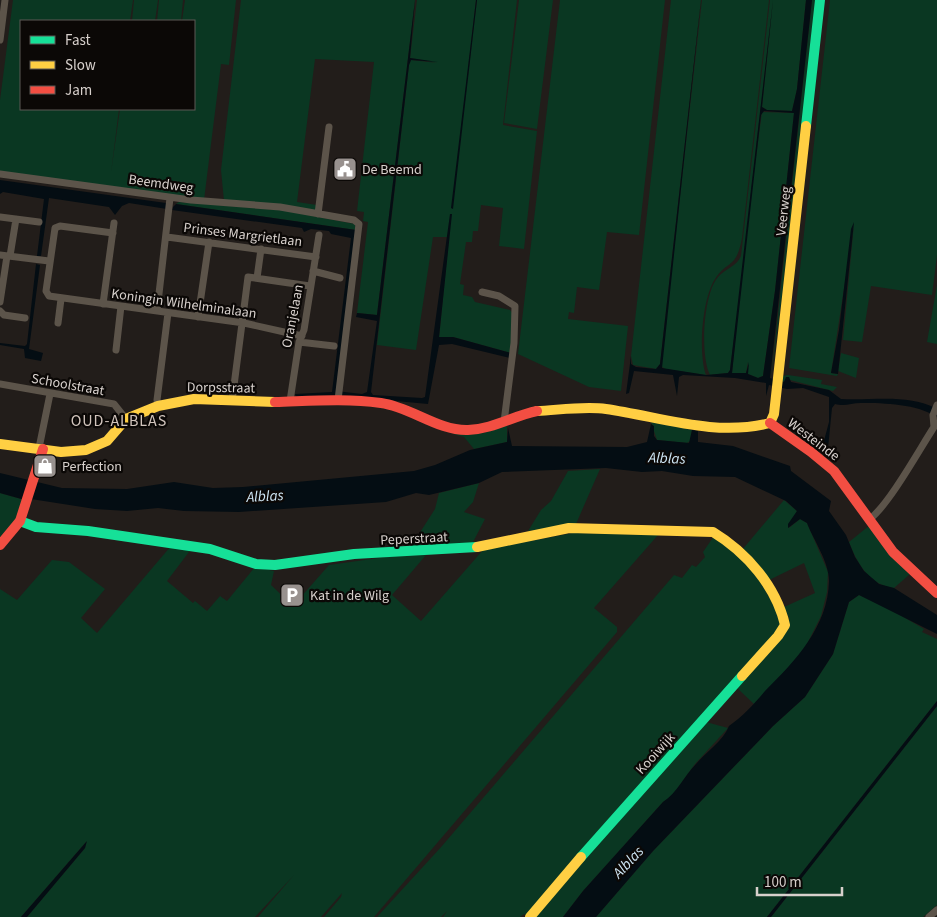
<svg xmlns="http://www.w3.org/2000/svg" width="937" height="917" viewBox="0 0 937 917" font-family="'Source Sans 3',sans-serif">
<rect width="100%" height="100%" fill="#221d1a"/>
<path fill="#0a3722" d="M13 0H133L130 21H21V109H119L111 173 120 109H194V21H182L185 0H236L229 65 221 64 204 200 0 174V100Z
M134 0H158L155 21H132Z
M159 0H183L181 21H157Z
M241 0H415L377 315 357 313 368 222 363 221 364 212 357 211 374 62 315 59 297 202 317 205 316 211 224 201 221 170Z
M417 0H476L452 209 477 0H517L503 125 537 131 524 249 499 246 503 208 481 205 478 231H473L472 242H466L460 284 464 285 463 295 472 297 475 302 510 310 513 314 511 353 453 337 439 338 449 237H433L416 350 377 345 409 65 411 60 438 63 410 58Z
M519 0H553L537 129 504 123Z
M560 0H665L639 235 607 232 599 290 577 287 574 313 569 312 568 319 628 326 621 391 589 387 518 354Z
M671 0H701L660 364 656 369 633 365 631 356Z
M702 0H769L742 238C736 270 728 259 715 279 702 299 698 353 706 375L665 369 661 366Z
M770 0H806L797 89 792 111 767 110 762 107 773 1 749 210 762 112 794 113 775 291 763 376 758 378 748 374V362L746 373H732L740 292 730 370 728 373 710 375C700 356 703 294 718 277 725 269 737 266 741 256Z
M812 0H815L782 296 771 379Z
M830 0H937V255L932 295 871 286 862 342 843 340 854 224 831 373 838 374 837 376 789 368Z
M179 202 281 210 355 224 356 230 176 204Z
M937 285V344L927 342Z
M841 353 859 358 856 378 838 371Z
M788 375 822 380 821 384 837 387 833 391 790 380 782 382 783 376Z
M651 422 692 430 690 441 687 443 657 440Z
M507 425V442L474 449 464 437 453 434 484 433Z
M600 469 576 524 528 531 541 510 551 501 568 471Z
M479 483 473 502 464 512 485 519 472 544 410 548 435 509 439 493Z
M0 493 25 500 15 522 0 537Z
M784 500 797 511 789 528 800 519 807 523 828 572 827 592 821 616 803 652 754 704 737 688 788 625 789 618 784 607 815 593 804 563 767 581 742 550Z
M870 525 910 574 894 588C869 585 857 563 849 542Z
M573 533 658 535 594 608 617 627V632L374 917H324L341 897 342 893 321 917H258L294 875 255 917H27L85 848 86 842 21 917H0V589L17 600 52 560 69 562 105 589 81 618 97 633 171 546 192 548 167 581 193 603 195 601 207 611 220 596 227 601 255 567 274 571 271 585 293 606 329 565 393 556 426 555 392 595 421 621 483 550Z
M714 536C749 557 762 584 781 619L779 630 528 917 524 914 520 917H443L447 911 441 917H377L442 846 674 575 682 578 692 565 696 567 705 557 703 552Z
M859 595 890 609 924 629 922 632 937 639V701L767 917H596L653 851 773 726 805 697 833 654 849 602Z
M937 706V905L923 917H771Z
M706 722 728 728 695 764 672 796 663 802 583 891 563 917H535L563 882Z"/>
<path fill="#040d13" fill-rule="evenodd" d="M415 0 410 58 438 62 411 60 409 65 371 392 373 395 422 398 425 397 450 214H452L439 337H453L511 353 510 358 452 344 439 345 428 404 332 395 296 397 295 394 332 392 351 238 331 234 329 231 311 229 304 232 302 228 172 210 173 207 176 204 356 230 336 391 362 394 367 392 377 321 356 317 357 313 377 315Z
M476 0H477L453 209 451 208Z
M701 0 662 368 706 375 728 373 730 370 773 0 762 107 767 110 792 111 797 89 806 0H812L770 378 784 382 786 377H789L791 382 829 390 841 399C872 401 908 393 937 409V417C917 404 885 403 861 403 851 403 845 407 835 404L832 408 827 458 821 452 829 422V397L803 388 787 389 769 385 766 396V383L735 378 683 375 679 377 677 396 673 375 634 371 629 393 626 394 631 356V364L636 367 656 369 660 364ZM764 111 794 113 775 291 763 376 758 378 748 374 749 362 746 373H732L761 115Z
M0 180 166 203 167 209 129 203 122 206 115 215 109 207 49 198 41 256H37L44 199 3 192 0 194Z
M854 222 838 374 831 373 839 330 851 229Z
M36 264 40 265 29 349 43 353 41 361 25 358 24 349 0 345V343L25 346 27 344Z
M651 424 654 426V436L657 440 689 443 692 430 698 431V442L733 446 790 466 791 471 831 501 829 511 846 535 855 557 864 571 879 584 894 588 937 615V634L859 595 849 602 833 654 805 697 773 726 653 851 596 917H563L583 891 663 802C677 793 684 776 696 764 707 751 723 741 729 726 743 716 754 704 765 691 795 661 828 627 829 581 829 562 814 541 807 523L800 519 788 528V524L797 511 786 501 735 477 693 476 662 471 642 472 606 468 502 472 479 483 429 495 416 493 386 502 239 512 184 511 158 508 127 511 95 509 31 499 25 500 0 493V473L62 488 127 489 174 482 213 488 243 487 414 471 435 465 470 450 507 442 508 428 512 446 627 447 647 442Z
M937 701V706L771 917H767Z
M87 841 85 848 27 917H21Z"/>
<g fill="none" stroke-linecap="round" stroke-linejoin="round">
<path stroke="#5c544a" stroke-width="7" d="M0 40 5 0
M0 174 191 200 280 207 354 220 359 224 338 400
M318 214 329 127
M0 217 39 222
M113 233 60 226 55 228 46 291 49 296 244 323 302 336
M167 237 316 257
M0 255 49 261
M10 256 16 219
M313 271 340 278
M257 278 261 249
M482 292 499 296 515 306 514 343 504 422
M0 302 7 256
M103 304 114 223
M0 311 4 315 25 318
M157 311 170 198
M198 317 209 242
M58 323 61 299
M299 342 334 346
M116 350 121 306
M0 384 114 404 126 419
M232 401 248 277 310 286
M290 401 299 342 304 330 319 235
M158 406 157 400 168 313
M39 448 50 394
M870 519C890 503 919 450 934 427L933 415 937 405
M929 917 937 910"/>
<path stroke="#16e098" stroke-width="10" d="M806 126 820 0
M20 521 36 527 88 531 210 549 256 564 275 565 354 554 477 547
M581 857 742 676"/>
<path stroke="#ffcf43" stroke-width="10" d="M537 411C559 410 585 406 606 409 661 417 715 437 770 423
M770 423 774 414 806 126
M0 444 61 452 86 450 107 441 126 419 158 406 194 399 275 402
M477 547 569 528 713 532C746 552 776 586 785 625L778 636 742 676
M530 917 581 857"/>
<path stroke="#f24e42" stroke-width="10" d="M275 402C310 401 346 398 381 403 411 407 438 431 468 430 493 429 513 416 537 411
M770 423 811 452 834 471 893 552 937 593
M0 545 20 521 43 449"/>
</g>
<defs>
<g id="civic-square" transform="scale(1.25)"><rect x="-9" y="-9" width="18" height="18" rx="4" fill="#98918e" stroke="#0b0806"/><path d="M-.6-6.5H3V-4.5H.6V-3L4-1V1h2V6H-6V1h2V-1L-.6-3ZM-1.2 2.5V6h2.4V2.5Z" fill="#fff"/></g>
<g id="shop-square" transform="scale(1.25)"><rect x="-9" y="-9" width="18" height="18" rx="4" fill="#98918e" stroke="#0b0806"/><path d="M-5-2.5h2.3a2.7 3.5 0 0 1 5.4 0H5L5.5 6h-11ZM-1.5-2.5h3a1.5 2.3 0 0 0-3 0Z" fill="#fff"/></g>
<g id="parking-square" transform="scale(1.25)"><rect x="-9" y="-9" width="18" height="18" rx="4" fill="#98918e" stroke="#0b0806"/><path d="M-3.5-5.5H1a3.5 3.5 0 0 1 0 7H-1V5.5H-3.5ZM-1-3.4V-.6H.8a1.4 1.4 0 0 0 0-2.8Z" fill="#fff"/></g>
</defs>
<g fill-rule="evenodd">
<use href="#civic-square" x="345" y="169"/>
<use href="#shop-square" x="45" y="466"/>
<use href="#parking-square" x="292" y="595"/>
</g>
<g text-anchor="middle" stroke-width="4.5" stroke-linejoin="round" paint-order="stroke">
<g font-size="14" fill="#d7d0cc" stroke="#0b0806" text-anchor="start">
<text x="362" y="174">De Beemd</text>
<text x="62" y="471">Perfection</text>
<text x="310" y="600">Kat in de Wilg</text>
</g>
<g font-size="14" fill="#d7d0cc" stroke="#0b0806">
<text transform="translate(161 183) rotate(8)" y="5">Beemdweg</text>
<text transform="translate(783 211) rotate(-84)" y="5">Veerweg</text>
<text transform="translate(243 234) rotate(7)" y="5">Prinses Margrietlaan</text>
<text transform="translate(184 303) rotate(8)" y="5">Koningin Wilhelminalaan</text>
<text transform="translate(292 316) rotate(-79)" y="5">Oranjelaan</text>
<text transform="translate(68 384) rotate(10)" y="5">Schoolstraat</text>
<text transform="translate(221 387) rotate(1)" y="5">Dorpsstraat</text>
<text transform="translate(814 439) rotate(37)" y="5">Westeinde</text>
<text transform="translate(414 538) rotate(-3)" y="5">Peperstraat</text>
<text transform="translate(655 753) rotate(-48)" y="5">Kooiwijk</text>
</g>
<g font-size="15" font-style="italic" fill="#cfe6f5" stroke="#0b0806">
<text transform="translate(667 458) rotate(2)" y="5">Alblas</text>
<text transform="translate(265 496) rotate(-3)" y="5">Alblas</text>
<text transform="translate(628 862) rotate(-47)" y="5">Alblas</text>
</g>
<g font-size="16" letter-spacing="1" fill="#d1c4bc" stroke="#0b0806">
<text x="119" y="426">OUD-ALBLAS</text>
</g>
</g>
<rect x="20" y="20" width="175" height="90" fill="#0b0806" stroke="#5d5855"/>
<rect x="30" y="36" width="25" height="8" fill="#16e098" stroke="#5d5855"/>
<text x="65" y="45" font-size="15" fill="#d7d0cc">Fast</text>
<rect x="30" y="61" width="25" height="8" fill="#ffcf43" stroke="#5d5855"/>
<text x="65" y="70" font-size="15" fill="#d7d0cc">Slow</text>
<rect x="30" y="86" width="25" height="8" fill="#f24e42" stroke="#5d5855"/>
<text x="65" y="95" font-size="15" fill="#d7d0cc">Jam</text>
<path d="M757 887v8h85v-8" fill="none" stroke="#d7d0cc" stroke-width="2.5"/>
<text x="764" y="887" font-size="15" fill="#d7d0cc" stroke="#0b0806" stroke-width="4" paint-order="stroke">100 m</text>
</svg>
